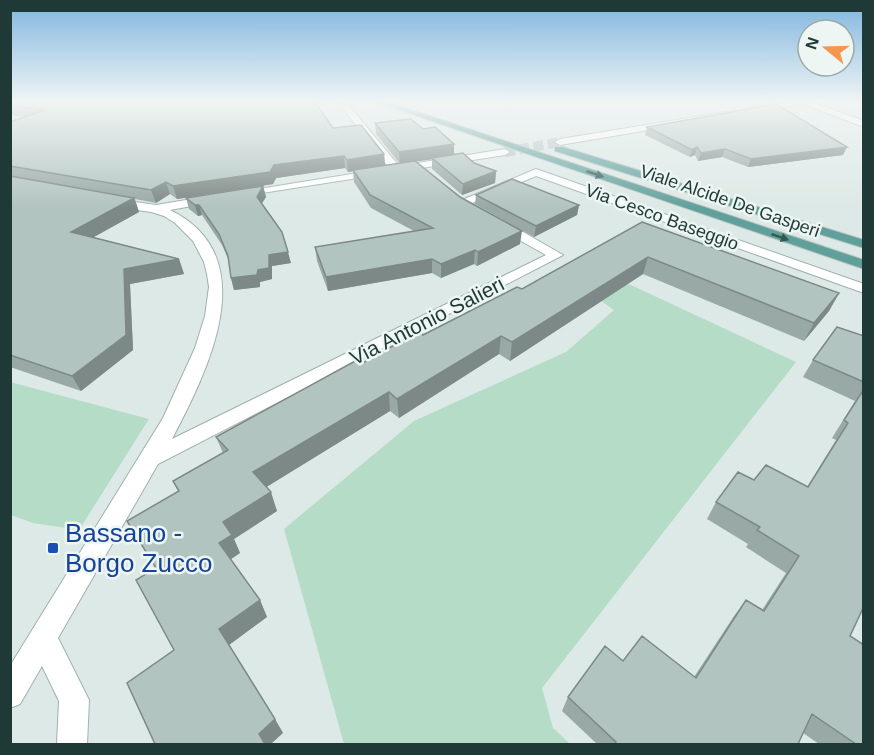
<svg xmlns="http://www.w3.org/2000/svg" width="874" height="755" viewBox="0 0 874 755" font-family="Helvetica,sans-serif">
<rect width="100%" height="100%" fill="#dde9e6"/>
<path fill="#b5dcc6" d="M590 266 796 362 542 688 553 728 570 744H344L284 529 414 421 566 352 614 310 570 279Z
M10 382 149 419 79 530 33 523 11 515Z"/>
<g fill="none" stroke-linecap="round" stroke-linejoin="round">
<path stroke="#b7c6c3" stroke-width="10" stroke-dasharray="10 4.5" stroke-linecap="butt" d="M505 152 560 142"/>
<g stroke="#a0b1ae" stroke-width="2">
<path id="minor" d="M338 102H346L399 166 505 149 510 152 505 155 236 197V193L240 192 389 168Z
M787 102H812L864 121V127L803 104 560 145 555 142 560 139Z
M536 169 864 284V293L536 176 465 206 461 207 455 203Z
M210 196 214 198V202L170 210C266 257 207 372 172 439L546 255 496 227 494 224 496 221H504L563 255 158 464 58 638 89 700 87 744H57L59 701 42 666 20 704 10 708V666L163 418 195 348 205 316 209 287 207 274 204 262 193 241 175 223 164 216 151 212 115 207 109 203 115 199 156 205Z"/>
</g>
<g stroke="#bcc4c3" stroke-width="2">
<path id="major" d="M376 102H388L864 260V269Z
M555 147H563L864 240V248L555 151Z"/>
</g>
<use href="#minor" fill="#fff" fill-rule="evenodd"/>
<use href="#major" fill="#60a09b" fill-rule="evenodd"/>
</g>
<path fill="#99a9a5" d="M10 102 333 128 384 154 385 165 399 163 376 134 375 123 423 129 454 144V155L496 171 495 183 462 195 432 169V159L416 161 520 244 477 266 474 264 441 278 432 273 328 291 317 261 315 247 414 231 371 208 354 182 353 171 348 172 345 168 276 178 273 184 177 199 170 194 156 203 135 199 139 212 93 237 179 259 184 274 130 284 133 350 81 391 10 367V122L25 117 10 115Z
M647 127 843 155 748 167 722 157 698 161 695 155 690 157 645 135Z
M263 186 266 197 261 204 291 263 272 266V279L260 282V287L234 290 231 278 229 261 222 245 202 215 198 216 189 209 186 198Z
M476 195 579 205 577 215 534 237 475 204Z
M642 222 839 293 829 311 804 341 643 274 510 361 499 354 399 418 390 411 266 487 277 511 234 539 240 553 231 559 260 600 267 617 229 645 283 733 174 650 156 568 178 491 173 481 223 453 216 437 361 364 522 289Z
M864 336V606L850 636 864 744H819L803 733 798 744H597L562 711 568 697 623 661 694 677 734 616 746 600 762 610 786 573 746 547 748 544 707 519 716 502 754 480 807 487 836 440 832 438 855 401 803 377 813 360Z"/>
<path fill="#7d8986" d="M454 144V156L400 164 399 152Z
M697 147 695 155 690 157 692 150Z
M847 147 843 155 748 167 751 159Z
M725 149 722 157 698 161 701 153Z
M384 154 385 166 348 172 347 160Z
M344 156 345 168 276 178 273 184 177 199 173 186 274 165Z
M496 171 495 183 462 195 463 184Z
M166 182 170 194 156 203 151 190Z
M263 186 266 197 259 208 257 197Z
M134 198 139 212 78 246 71 232Z
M195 205H199L202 215 198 216Z
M579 205 577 215 534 237 536 226Z
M522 231 520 244 477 266 478 252Z
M475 250 474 264 441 278V264Z
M288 252 291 263 272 266V279L260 282V287L234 290 231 278 258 270 269 255Z
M648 257 643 274 510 361 512 342Z
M179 259 184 274 130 284 133 350 81 391 72 376 124 269Z
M432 259V273L328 291 326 277Z
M839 293 829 311 804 341 814 323Z
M501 336 499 354 399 418 397 399Z
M389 392 390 411 260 491 253 472Z
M271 492 277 511 234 539 240 553 228 561 219 543 223 522Z
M260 600 267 617 229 645 219 629Z
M275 719 283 733 271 744H265L259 734Z"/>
<path fill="#b2c4c0" stroke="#7d8986" stroke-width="1.5" d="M10 102H315L333 128 361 125 384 154 347 160 344 156 274 165 270 172 173 186 166 182 151 190 10 166V122L45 110 10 105Z
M776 104 847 147 751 159 725 149 701 153 697 147 692 150 647 127Z
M411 119 423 129 435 127 454 144 399 152 375 123Z
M463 153 474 163 496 171 463 184 432 158Z
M415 161 460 197 522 231 478 252 475 250 441 264 432 259 326 277 315 247 433 228 370 195 353 170Z
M10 176 134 198 71 232 179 259 124 269 126 335 72 376 10 355Z
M512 179 579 205 536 226 476 195Z
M263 186 257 197 282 232 288 252 269 255V268L258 270 257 275 231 278 228 256 219 234 199 205H195L186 198Z
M642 222 839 293 814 323 648 257 512 342 501 336 397 399 389 392 253 472 271 492 223 522 232 535 219 543 260 600 219 629 275 719 259 734 265 744H155L127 683 174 650 136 580 156 568 127 521 179 491 173 481 228 450 216 437 357 360 361 364 419 331 423 335 517 287 522 289Z
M837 327 864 336V382L813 360Z
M864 389V606L850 636 864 645V744H856L812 714 798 744H615L616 742 568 697 605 646 623 661 642 636 696 678 746 600 764 611 799 556 757 530 760 527 716 502 738 472 754 480 766 465 808 487 848 423 844 420Z"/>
<defs><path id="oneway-solid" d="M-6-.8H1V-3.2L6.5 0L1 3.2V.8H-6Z" transform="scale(1.5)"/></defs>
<g fill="#325854">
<use href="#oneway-solid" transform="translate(595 174) rotate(19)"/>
<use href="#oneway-solid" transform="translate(780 237) rotate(19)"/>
</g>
<linearGradient id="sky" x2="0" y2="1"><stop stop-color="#7fb5df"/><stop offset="0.49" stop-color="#f0f5f4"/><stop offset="1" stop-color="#f0f5f4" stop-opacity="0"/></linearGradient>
<rect width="874" height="208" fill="url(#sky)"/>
<rect fill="#1a4fb4" stroke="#edf6f3" stroke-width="2" x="47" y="542" width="12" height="12" rx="3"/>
<g text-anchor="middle" stroke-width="5" stroke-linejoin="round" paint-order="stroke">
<g font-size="18" fill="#1f3936" stroke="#edf6f3">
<text transform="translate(730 201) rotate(19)" y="6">Viale Alcide De Gasperi</text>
<text transform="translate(662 217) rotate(20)" y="6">Via Cesco Baseggio</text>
</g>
<g font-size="21" fill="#1f3936" stroke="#edf6f3">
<text transform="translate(427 321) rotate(-27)" y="7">Via Antonio Salieri</text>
</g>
<g font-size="26" fill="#164399" stroke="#edf6f3" text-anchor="start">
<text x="65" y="542">Bassano -<tspan x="65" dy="30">Borgo Zucco</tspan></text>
</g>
</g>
<rect width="874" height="755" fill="none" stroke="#1f3936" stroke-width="24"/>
<g transform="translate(826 48) rotate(289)"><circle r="28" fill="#edf6f3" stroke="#9baaa7" stroke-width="1.5"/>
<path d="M0-4.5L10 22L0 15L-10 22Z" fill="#f59650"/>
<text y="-9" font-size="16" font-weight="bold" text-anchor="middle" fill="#1f3936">N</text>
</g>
</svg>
